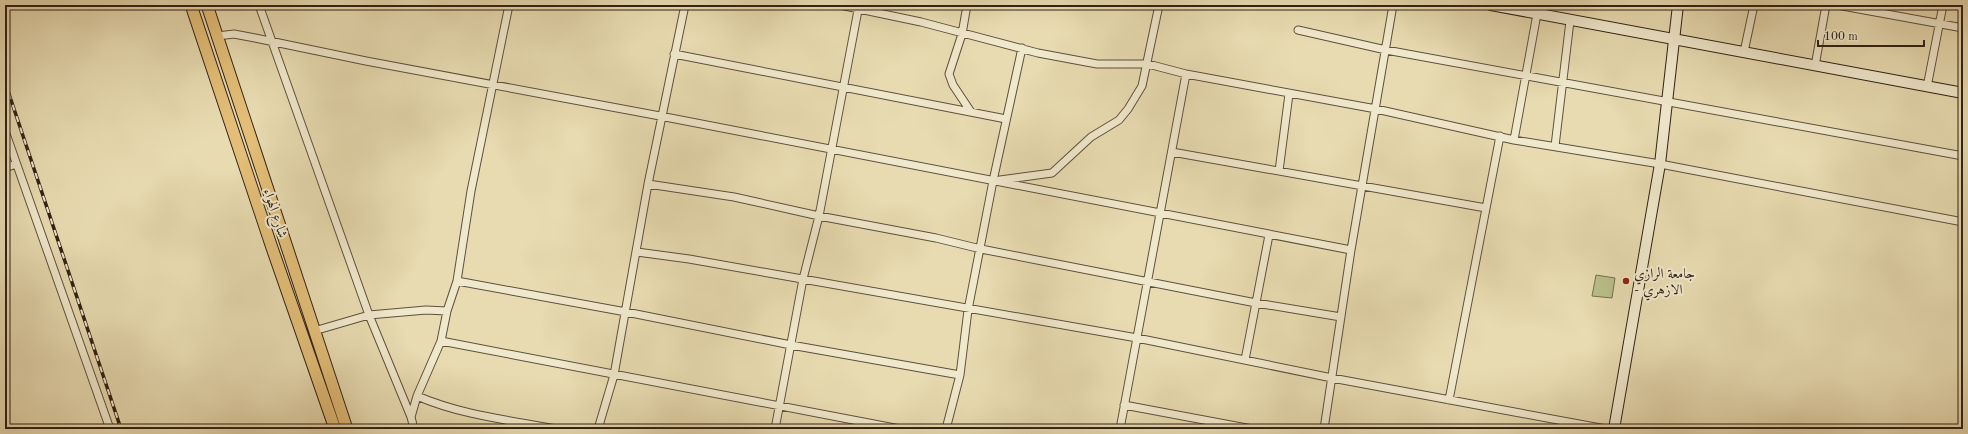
<svg xmlns="http://www.w3.org/2000/svg" width="1968" height="434" viewBox="0 0 1968 434" font-family="'Old Standard TT',Amiri,serif">
<rect width="100%" height="100%" fill="#e8dbb1"/>
<filter id="stains"><feTurbulence type="fractalNoise" baseFrequency=".005" numOctaves="4"/><feColorMatrix values="0 0 0 0 .2 0 0 0 0 .09 0 0 0 0 .02 0 0 0 .5 -.17"/></filter>
<radialGradient id="worn" r=".72"><stop offset=".6" stop-color="#630" stop-opacity="0"/><stop offset="1" stop-color="#630" stop-opacity=".3"/></radialGradient>
<path fill="#b8c08a" stroke="#74704f" d="M1596 275 1615 278 1612 298 1592 296Z"/>
<g fill="none" stroke-linecap="round" stroke-linejoin="round">
<g stroke="#5f503b" stroke-width="9">
<path id="street" d="M259 5 369 315 411 417 414 429
M685 5 648 184 734 197 819 216 936 238 981 249 1256 303 1341 317
M840 5 921 22 1038 53 1097 64H1148L1186 74 1376 109 1514 140 1660 164 1963 222
M967 5 962 34 949 74 953 85 971 112
M1837 5 1963 28
M1298 30 1386 50 1963 156
M217 36 234 34 255 38 366 61 660 116 1351 250
M1744 52 1754 5
M674 54 1006 119
M1815 66 1826 5
M1927 87 1943 5
M5 131 110 429
M1514 140 1537 14
M1555 146 1570 21
M1172 152 1486 208
M5 168 16 164
M1279 171 1289 94
M1000 180 1052 173 1091 137 1119 120 1128 109 1142 86 1159 5
M637 252 689 259 1137 338 1332 378 1606 429
M457 281 626 312 791 345 960 375
M314 331 369 315 426 310 447 311
M441 341 900 429
M1245 360 1269 235
M417 396C461 415 509 420 556 429
M1449 400 1500 136
M1124 405 1252 429
M411 417 417 396 441 341 447 311 457 281 471 191 509 5
M598 429 614 375 648 184
M775 429 803 279 819 216 859 5
M946 429 960 375 968 310 993 181 1022 48
M1120 429 1186 74
M1324 429 1351 250 1393 5"/>
</g>
<g stroke="#312114" stroke-width="12">
<path id="secondary" d="M1491 5 1963 93
M1614 429 1660 164 1678 5"/>
</g>
<g stroke="#312114" stroke-width="13">
<path id="primary" d="M191 5 271 245 335 429
M207 5 347 429"/>
</g>
<use href="#street" stroke="#f0e8cc" stroke-width="7"/>
<use href="#secondary" stroke="#f0e8cc" stroke-width="10"/>
<use href="#primary" stroke="#e4be78" stroke-width="11"/>
<g stroke="#312114" stroke-width="3.5">
<path id="rail" d="M5 82 121 429"/>
</g>
<use href="#rail" stroke="#f0e8cc" stroke-width="2" stroke-dasharray="6" stroke-linecap="butt"/>
</g>
<circle fill="#8f2418" stroke="#f0e8cc" stroke-width="1.5" cx="1626" cy="281" r="4"/>
<g text-anchor="middle" stroke-width="4" stroke-linejoin="round" paint-order="stroke">
<g font-size="14" fill="#312114" stroke="#f0e8cc">
<text transform="translate(276 213) rotate(72)" y="5">شارع الهواء</text>
</g>
<g font-size="14" fill="#312114" stroke="#f0e8cc" text-anchor="start">
<text x="1634" y="278">جامعة الرازي<tspan x="1634" dy="16">- الازهري</tspan></text>
</g>
</g>
<rect width="1968" height="434" fill="none" stroke="#e8dbb1" stroke-width="20"/>
<rect x="6" y="6" width="1956" height="422" fill="none" stroke="#312114" stroke-width="2"/>
<rect x="10" y="10" width="1948" height="414" fill="none" stroke="#312114"/>
<path d="M1818 40v6h106v-6" fill="none" stroke="#312114" stroke-width="2"/>
<text x="1824" y="40" font-size="12" fill="#312114" stroke="#f0e8cc" stroke-width="3" paint-order="stroke">100 m</text>
<rect width="100%" height="100%" filter="url(#stains)"/>
<rect width="100%" height="100%" fill="url(#worn)"/>
</svg>
